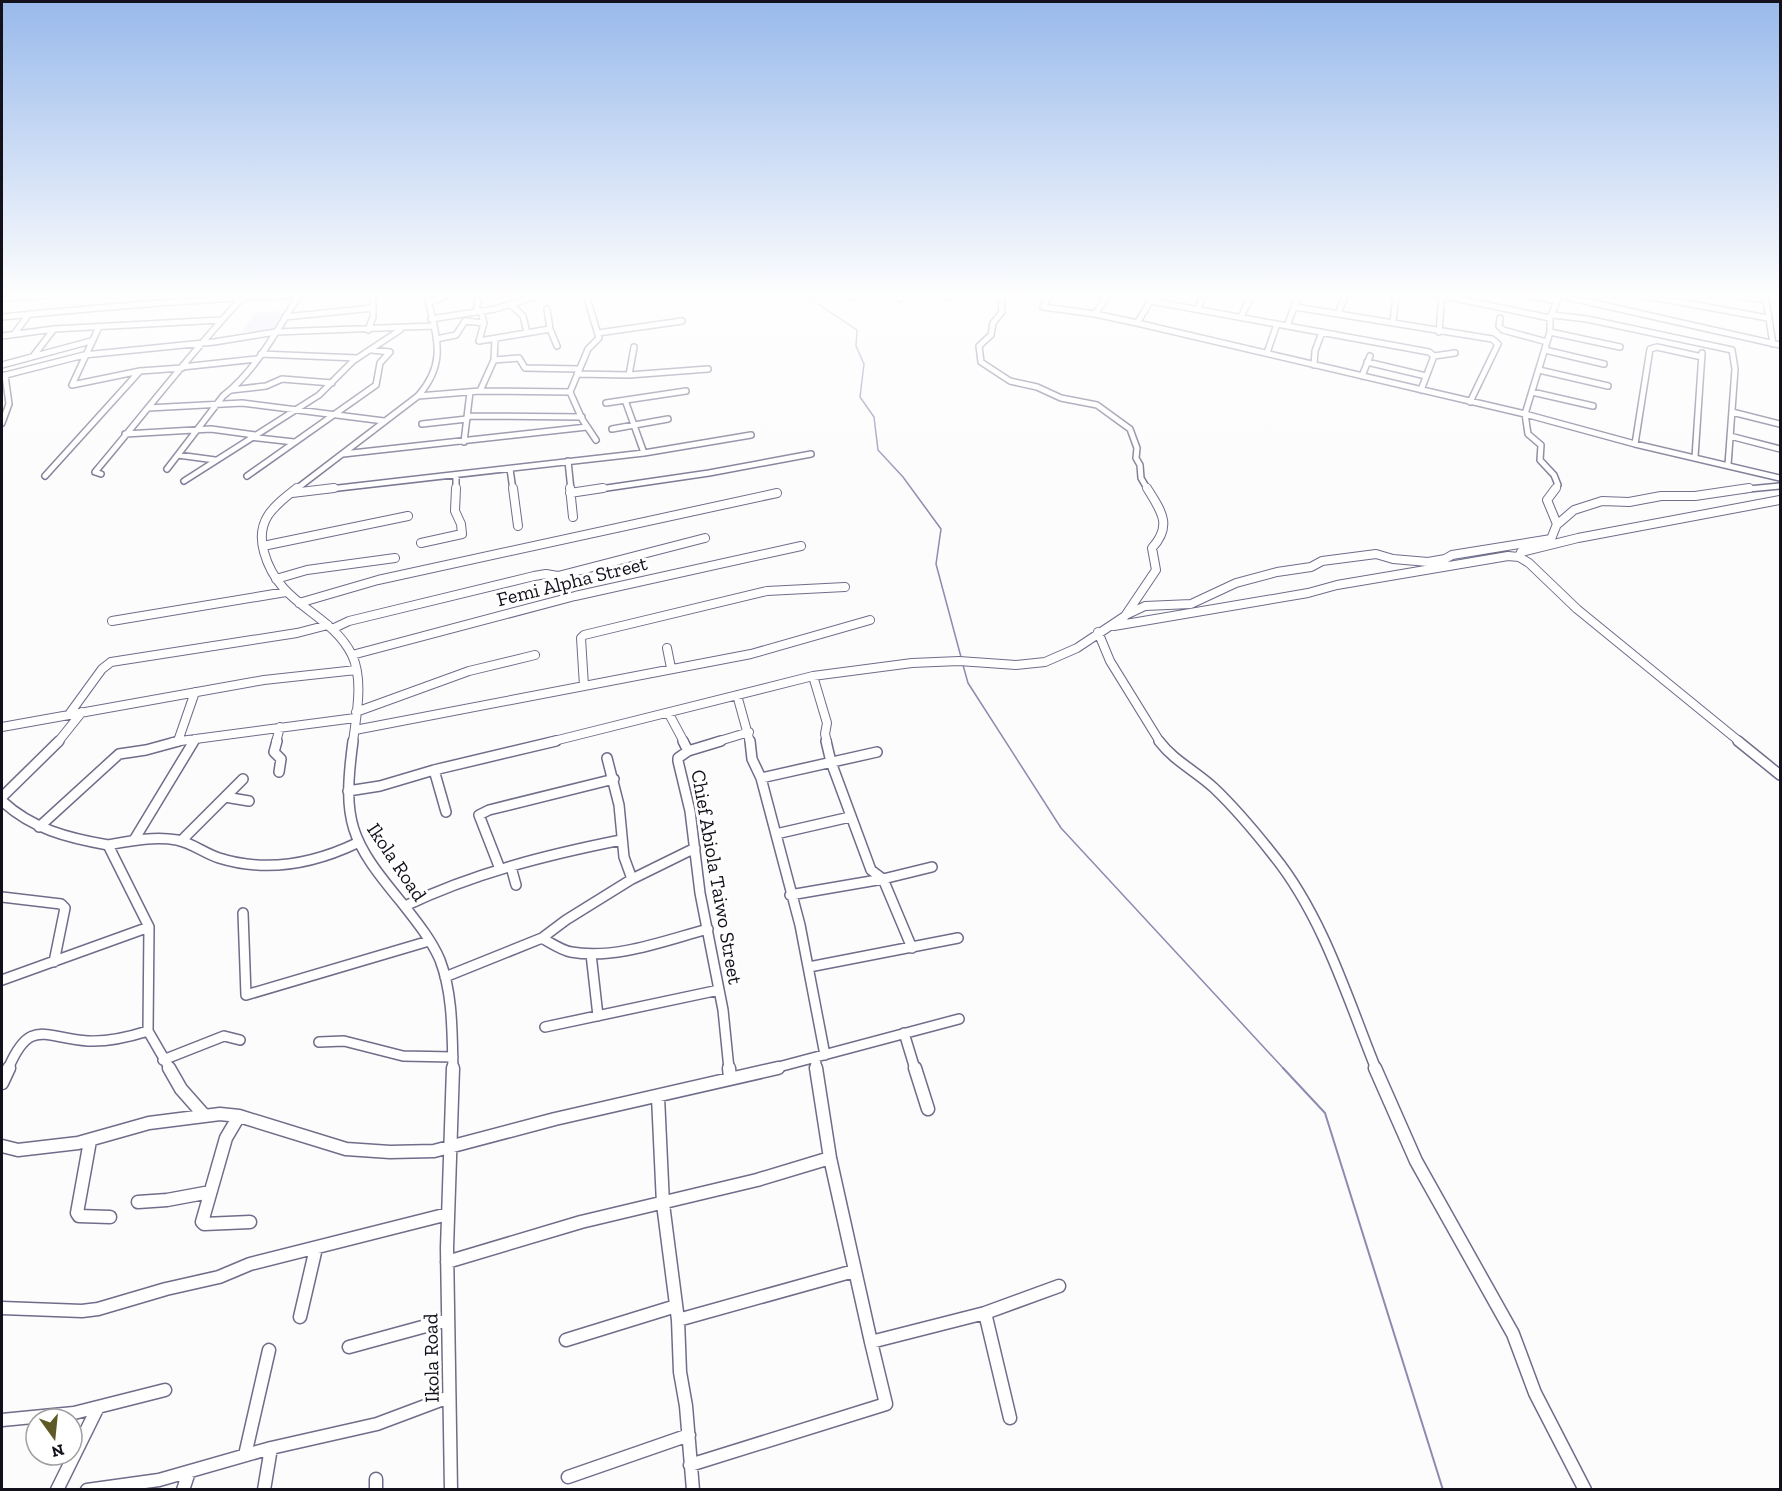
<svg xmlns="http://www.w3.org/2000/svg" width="1782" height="1491" viewBox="0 0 1782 1491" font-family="'Zilla Slab',serif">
<rect width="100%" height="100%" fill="#fcfcfc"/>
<path fill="#dcdcfc" d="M285 311 271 331 242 332 256 312Z"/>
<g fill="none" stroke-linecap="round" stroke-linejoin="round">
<path stroke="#8c8bb0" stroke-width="1.5" d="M803 294 857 330 856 346 864 364 860 397 874 417 878 450 903 477 941 529 936 564 961 657
M963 665 968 683 1061 828 1284 1069"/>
<path stroke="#8c8bb0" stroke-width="2" d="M1283 1068 1325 1113 1443 1490"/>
<g stroke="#6e6d8a" stroke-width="8">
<path id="minor-far3" d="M588 294 587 298 599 338 588 349 570 392 582 419 596 440
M1001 294 1002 312 993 323 991 335 979 346 981 362 1010 381 1037 387 1061 398 1097 405 1130 429 1137 448 1136 458 1140 465 1141 478 1148 490
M1050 294 1043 307 1095 314 1137 323 1525 414 1635 444 1780 478
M1092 294 1107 296
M1435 294 1550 318
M1523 294 1556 301
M1635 294 1768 318
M1729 294 1766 300
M1765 294 1773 344
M1558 295 1780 345
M949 297 951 294
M2 298 56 295
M853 298 857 294
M899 299 903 294
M1151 301 1429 352 1434 356 1421 390
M428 303 452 294
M510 304 523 316 527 333
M1295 307 1492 339 1498 344 1470 402
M547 309 550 329 557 346
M1198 309 1204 294
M481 311 484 323 479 341 550 329
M476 312 479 294
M1095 314 1109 294
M1338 314 1346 294
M1553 315 1587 319 1732 350 1735 369 1728 465
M2 317C111 306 220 297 330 294
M285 317 373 308
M1241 317 1252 294
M1500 318 1499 326 1503 330 1547 342
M431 319 495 309 544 294
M1137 323 1155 294
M1393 323 1396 294
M1287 326 1299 294
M99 327 72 385 140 371 182 368
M368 330 373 317V294
M1439 332 1442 296
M1550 332 1620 347
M15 333 29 314
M598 333 682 321
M2 336 54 329 221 320
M436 339 456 335 465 321 484 323
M1545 350 1604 364
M1267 353 1277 324
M261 354 357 358
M34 355 54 329
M1434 356 1455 353
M494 360 519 358 525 368 579 369
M1367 362 1426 376
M2 365 91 341
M1314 365 1315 351 1322 332
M182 367 257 359
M1539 370 1608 386
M577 374 629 375 708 369
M629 375 634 347
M2 376 84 355 214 342 276 332 433 326
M1362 376 1370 356
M231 390 266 386 282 379 332 383
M480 391 494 360 495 340
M1532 392 1593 406
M418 396 480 391 570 392
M625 400 644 453
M606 403 686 391
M148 408 242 403 384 421
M1732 412 1780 424
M467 416 582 417
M2 423 9 404 5 375
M422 424 467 419
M612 429 668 419
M125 434 211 429 255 435
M1730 436 1780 449
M250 437 294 442
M464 442 470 392
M1635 444 1650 349 1657 347 1702 357
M343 454 587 427
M178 455 215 460
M1695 457 1702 353
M568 461 571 490
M167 469 223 396C256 371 278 328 300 294
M510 469 513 490
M101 474 95 472C145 413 191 352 244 296
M45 476 140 371
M247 476 376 385 380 363 390 352 372 350
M184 481 319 395 353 361 400 330
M295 490 418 396C449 361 435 335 427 294
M321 490 644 453 751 435
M456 490V476
M593 490 709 473 811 454
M1555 490 1558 485 1554 475 1540 460 1541 445 1528 434 1525 414 1550 332V318L1560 294
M1738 490 1780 486"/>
</g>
<g stroke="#6e6d8a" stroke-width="10">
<path id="minor-far2" d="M297 488C274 506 255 520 264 552 279 607 330 611 352 655 364 680 356 717 353 742
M513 488 518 526
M570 488 573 517
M292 493 334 488
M570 493 603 488
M1559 523 1574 510 1602 501 1629 502 1661 496H1695L1749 488
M421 543 462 534 461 524 455 511 456 488
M263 546 408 516
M1519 557 1521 552 1578 538 1780 500
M276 579 307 570 395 558
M299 603 378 580 777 493
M1128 614 1145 606 1191 604 1236 583 1277 572 1311 567 1322 561 1376 554 1393 559 1428 562 1445 559 1452 555 1551 539 1557 524 1547 500 1556 488
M112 621 286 592
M1114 626 1308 593 1337 585 1508 556 1519 557 1529 563 1577 609 1740 742
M332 629 349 621 534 576 546 574 558 576 705 538
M1098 632 1110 661 1160 742
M667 648 671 668
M352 655 575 596 801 546
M813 676 827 723 825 734 827 742
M584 686 581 638 584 635 767 591 845 587
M737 695 750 742
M356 712 469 671 535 655
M70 713 102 669 111 662 297 633 328 625
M669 714 684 742
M2 727 264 680 356 670
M355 730 751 654 870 620
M178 741 195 692
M58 742 82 712
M173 742 355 718
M193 742 195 739
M276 742 280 727
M550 742 813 676 912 663 959 661 1016 665 1045 662 1077 648 1125 616 1156 570 1152 548C1173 525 1161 511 1147 488
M716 742 749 732"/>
</g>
<g stroke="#6e6d8a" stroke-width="12">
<path id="minor-far1" d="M277 741 274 752 281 759 279 772
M353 741C342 823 350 840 402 903 416 921 431 939 440 960 453 994 452 1033 453 1069
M683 741 688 751
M721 741 688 751 678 758V761L690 811 700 893 723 1010 729 1069
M750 741 752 759 761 778 800 925 825 1055
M826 741 831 762 871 870 883 879 912 948
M1159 741C1174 761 1196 771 1214 788 1235 808 1256 833 1274 856 1323 917 1347 997 1376 1069
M1738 741 1780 775
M607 758 619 805 624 857 632 879
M434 770 446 812
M761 778 877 752
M348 791 380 786 434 770 556 741
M2 797 59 741
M225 797 249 801
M2 801C32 829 68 838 108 845L149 927 148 1031
M39 827 119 754 146 750 179 741
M776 834 850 817
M134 840 194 741
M181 841 243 779
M108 845C130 841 154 836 177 840 192 843 204 853 219 858 267 873 313 864 357 843
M511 867 516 885
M500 869 479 815 489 810 614 779
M790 895 883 879 932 867
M2 897 61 904 65 908 54 962
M405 906C474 873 546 855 621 840
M243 913 246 995 429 941
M542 938C551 943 561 950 571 952 616 960 666 940 708 929
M591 954 598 1016
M809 967 958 938
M445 977 542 938 566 920 632 879 695 848
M2 980 149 927
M545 1027 719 990
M904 1033 915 1069
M319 1042 344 1041 403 1056 453 1057
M815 1059 817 1069
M163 1060 224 1036 240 1040
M8 1069C30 1017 44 1038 88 1041 108 1042 129 1037 148 1031L170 1069
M771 1069 959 1019"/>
</g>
<g stroke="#6e6d8a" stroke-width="15">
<path id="minor" d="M169 1068 181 1089 204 1115
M729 1068 730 1078
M816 1068 830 1158 871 1342 985 1313 1059 1286
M915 1068 928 1109
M1375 1068 1416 1161 1513 1334 1535 1393 1585 1490
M2 1083 9 1068
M658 1097 663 1204 678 1320 680 1372 686 1406 693 1490
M239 1116 226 1138 202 1222 204 1224 250 1222
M90 1141 77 1213 79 1216 110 1217
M2 1146 18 1150 78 1143 149 1123 220 1114 239 1116 346 1149 390 1152 434 1151 555 1119 778 1068
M138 1202 167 1200 210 1192
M447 1262 581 1222 757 1180 830 1158
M2 1308 82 1311 98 1309 166 1289 219 1277 250 1264 448 1214
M985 1313 1010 1418
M300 1317 316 1248
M678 1320 854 1271
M566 1340 676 1306
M349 1347 448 1320
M2 1420 74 1413 165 1390
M245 1455 269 1350
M690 1465 886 1404 871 1342
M568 1477 689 1435
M376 1479V1490
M57 1490 98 1407
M87 1490 159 1480 271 1448 377 1424 449 1397
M183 1490 189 1472
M264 1490 271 1448
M451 1490 447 1248 453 1068"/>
</g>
<use href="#minor-far3" stroke="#fff" stroke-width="5"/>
<use href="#minor-far2" stroke="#fff" stroke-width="8"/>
<use href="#minor-far1" stroke="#fff" stroke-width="9"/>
<use href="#minor" stroke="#fff" stroke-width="12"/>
</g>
<linearGradient id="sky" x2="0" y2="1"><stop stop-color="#98b9eb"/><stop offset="0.59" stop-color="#fefefe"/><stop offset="1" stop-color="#fefefe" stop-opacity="0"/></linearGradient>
<rect width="1782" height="502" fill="url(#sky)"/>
<g text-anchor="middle" stroke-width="6" stroke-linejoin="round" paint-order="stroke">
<g font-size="20" fill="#11101b" stroke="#fff">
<text transform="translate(572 581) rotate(-14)" y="7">Femi Alpha Street</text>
<text transform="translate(397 862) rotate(56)" y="7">Ikola Road</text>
<text transform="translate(717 877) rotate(80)" y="7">Chief Abiola Taiwo Street</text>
<text transform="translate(431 1358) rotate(-91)" y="7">Ikola Road</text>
</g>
</g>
<rect width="1782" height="1491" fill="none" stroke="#11101b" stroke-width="6"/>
<g transform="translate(54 1437) rotate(165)"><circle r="28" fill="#ffffff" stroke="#a09fa4" stroke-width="1.5"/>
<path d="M0-4.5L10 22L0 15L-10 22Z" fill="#5d5a26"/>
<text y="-9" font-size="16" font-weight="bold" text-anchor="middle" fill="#11101b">N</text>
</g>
</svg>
